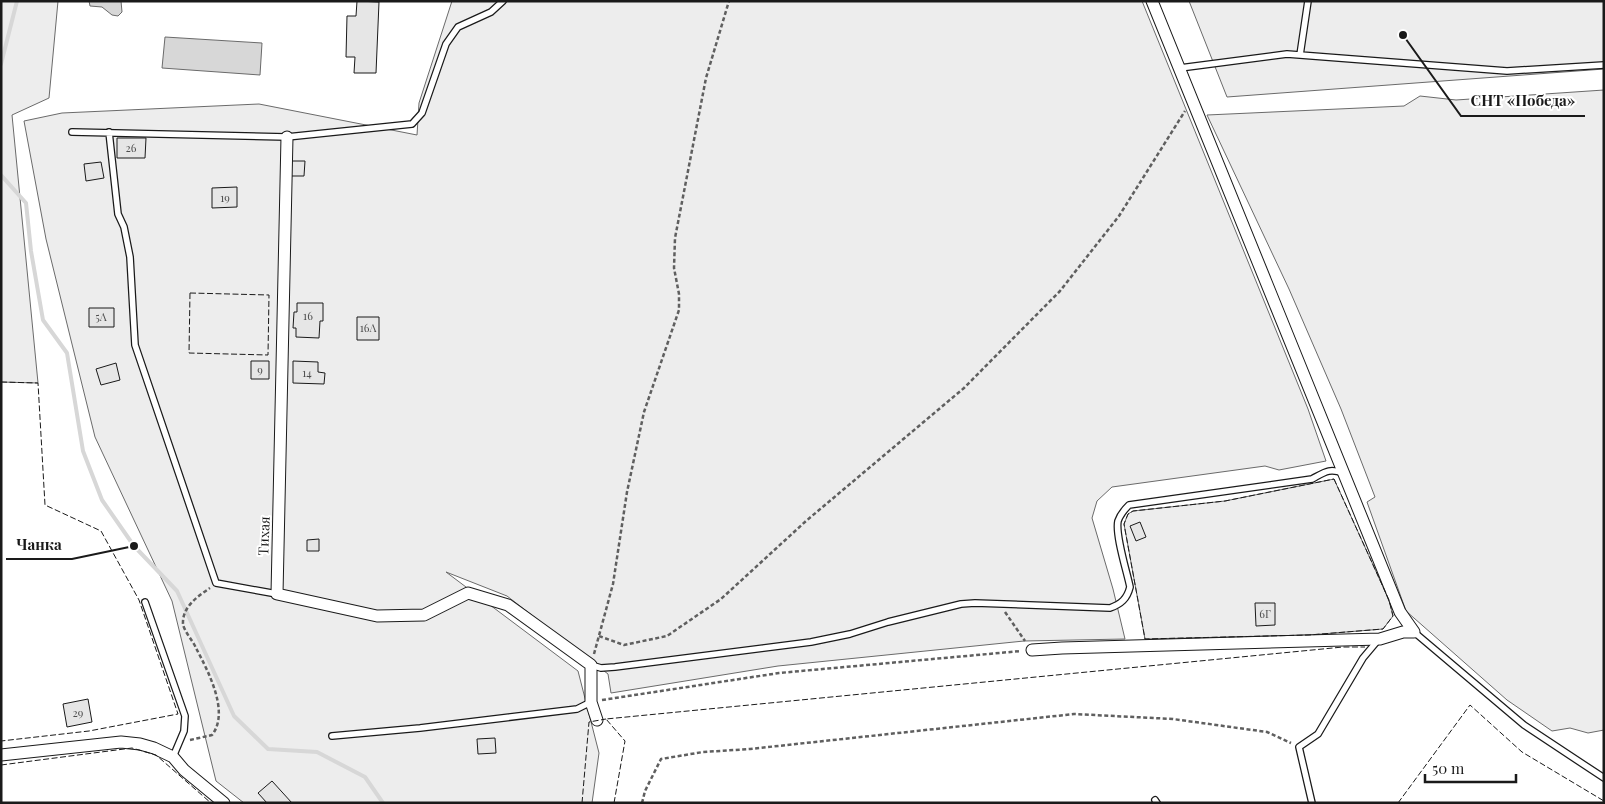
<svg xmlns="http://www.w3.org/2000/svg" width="1605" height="804" viewBox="0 0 1605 804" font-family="'Playfair Display',serif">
<rect width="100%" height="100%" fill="#fff"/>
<path fill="#ededed" stroke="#6a6a6a" d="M1 1H58L49 98 12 115 38 383 1 382Z
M452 1H1142L1308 409 1326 461 1279 470 1265 466 1112 487 1097 501 1092 518 1113 589 1125 639 1024 641 778 666 611 693 608 674 507 596 446 572 578 671 599 753 592 803H244L216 781 172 601 95 437 46 239 24 121 62 113 259 104 417 135 419 103Z
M1189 1H1604V69L1227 97Z
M1604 90V730L1588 733 1570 728 1552 731 1507 700 1406 611 1367 502 1375 497 1341 409 1289 289 1207 115 1404 106 1420 96 1456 100Z
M1334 479 1389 600 1393 616 1383 629 1309 635 1145 639 1124 524 1128 514 1133 511 1225 501Z"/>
<path fill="#d7d7d7" stroke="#6a6a6a" d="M89 1H121L122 12 118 16 112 15 102 7 90 6Z
M165 37 262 43 260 75 162 68Z"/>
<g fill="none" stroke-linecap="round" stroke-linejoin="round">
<path stroke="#d7d7d7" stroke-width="4" d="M1 64 17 1
M1 175 26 203 31 251 43 320 67 353 83 451 102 500 134 546 177 591 234 716 268 749 317 752 365 777 383 803"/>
</g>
<path fill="#e6e6e6" stroke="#1a1a1a" d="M357 1 379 2 376 73H354L355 57H346L347 16H356Z
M117 138H146L145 158H117Z
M290 161H305L304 176H290Z
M101 162 104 178 86 181 84 164Z
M237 187V207L212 208V188Z
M297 303H323V321H320L319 338 296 337V328H293L294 312H297Z
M89 308H114V327H89Z
M357 317H379V340H357Z
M251 361H269V379H251Z
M293 361 318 362V372L325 373 324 384 293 383Z
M116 363 120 380 101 385 96 369Z
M1140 522 1146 537 1136 541 1130 526Z
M319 539V551H307V540Z
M1255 603H1275V625L1256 626Z
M88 699 92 722 67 727 63 704Z
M495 738 496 753 478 754 477 739Z
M272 781 292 803H267L258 793Z"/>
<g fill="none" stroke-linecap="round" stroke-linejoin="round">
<g stroke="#1a1a1a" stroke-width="8">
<path id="lane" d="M1300 55 1308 1
M1180 68 1287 54 1507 71 1604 65
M72 132 287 137 412 124 422 113 446 44 458 27 491 12 503 1
M109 132 118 214 124 227 130 257 135 345 216 583 277 594
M145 602 185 716 184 731 173 757
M1414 632 1524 725 1604 778
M591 665 601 668 615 667 811 642 850 634 888 622 961 604 975 603 1110 608C1121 604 1127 599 1130 587 1127 572 1115 535 1118 521 1120 515 1124 510 1129 505L1312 479C1325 472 1329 468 1343 473
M332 736 420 728 577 709 591 702
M1155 800 1157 803
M1312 803 1299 747 1318 734 1363 658 1379 639"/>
</g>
<g stroke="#1a1a1a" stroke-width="13">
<path id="street" d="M287 137 277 594 377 616 424 615 468 593 508 605 591 665V702L597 720
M1032 650 1062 648 1380 639 1403 632H1414L1400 612 1152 1
M1 755 121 742 140 744 154 748 173 757 184 770 224 803"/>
</g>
<path stroke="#5f5f5f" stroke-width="2.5" stroke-dasharray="4 2.5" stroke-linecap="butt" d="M1005 612 1025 641
M599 636 624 645 667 636 721 599 806 521 964 388 1060 291 1119 216 1185 111
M594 654 613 584 627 492 644 412 679 310V294L674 268 675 238 706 78 729 1
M602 700 779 673 1021 651
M190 740 212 735C230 712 208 671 196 648 193 641 184 631 183 624 182 607 198 596 210 588
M642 803 645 791 661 759 703 752 750 749 1074 714 1173 719 1267 732 1291 743"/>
<use href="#lane" stroke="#fff" stroke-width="5.5"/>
<use href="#street" stroke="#fff" stroke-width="11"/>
<path stroke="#1a1a1a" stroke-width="1" stroke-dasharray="6 2.5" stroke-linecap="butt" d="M190 293 269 295 268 355 189 353Z
M1 382 38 383 45 505 101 531 139 600 178 714 89 731 1 741
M1334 479 1389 600 1393 616 1383 629 1309 635 1145 639 1124 524 1128 514 1133 511 1225 501Z
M1 765 132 748 156 755 211 803
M582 803 589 722 606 719
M614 803 625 741 606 719 1343 647H1365
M1398 803 1470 705 1522 752 1604 801"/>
</g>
<g text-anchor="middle" stroke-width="4" stroke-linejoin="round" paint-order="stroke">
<g font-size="11" fill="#4d4d4d">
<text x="131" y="152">26</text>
<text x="225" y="202">19</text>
<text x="308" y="320">16</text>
<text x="101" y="321">5А</text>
<text x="368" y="332">16А</text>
<text x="260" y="374">9</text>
<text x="307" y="377">14</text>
<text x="1265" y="618">6Г</text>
<text x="78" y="717">29</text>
</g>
<g font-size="14" fill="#1a1a1a" stroke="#fff">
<text transform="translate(264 536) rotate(-88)" y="5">Тихая</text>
</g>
</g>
<path fill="none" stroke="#1a1a1a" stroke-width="2" d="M1403 35L1461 116H1585M134 546L72 559H6"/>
<g fill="#1a1a1a" stroke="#fff" stroke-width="2">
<circle cx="1403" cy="35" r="5"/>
<circle cx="134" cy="546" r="5"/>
</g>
<g font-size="15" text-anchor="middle" font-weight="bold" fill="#1a1a1a" stroke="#fff" stroke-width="4" stroke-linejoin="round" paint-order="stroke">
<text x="1523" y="106">СНТ «Победа»</text>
<text x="39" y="550">Чанка</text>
</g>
<rect width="1605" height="804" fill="none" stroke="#1a1a1a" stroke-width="5"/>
<path d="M1425 774v8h91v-8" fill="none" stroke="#1a1a1a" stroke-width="2.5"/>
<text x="1432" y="774" font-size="15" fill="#1a1a1a" stroke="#ffffff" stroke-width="4" paint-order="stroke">50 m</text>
</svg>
